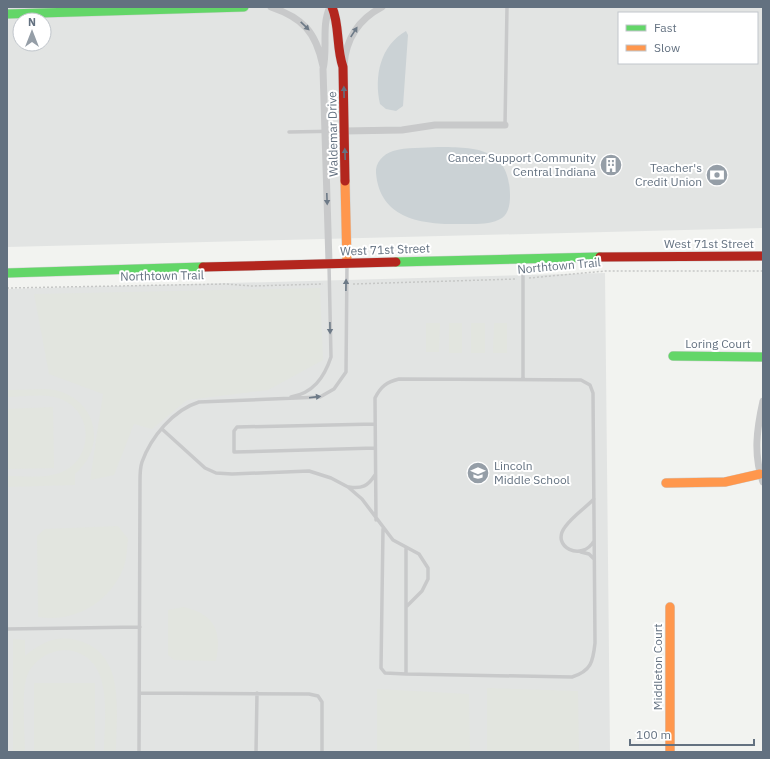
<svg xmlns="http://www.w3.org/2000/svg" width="770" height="759" viewBox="0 0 770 759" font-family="'IBM Plex Sans',sans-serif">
<rect width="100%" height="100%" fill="#f2f3f0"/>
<path fill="#e2e4e3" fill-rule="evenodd" d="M7 7H763V228L7 247ZM619 13H757V63H619ZM20 20H44V44H20Z
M605 273 610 752H7V289Z"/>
<path fill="#e2e5df" d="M320 288 323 360 268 390 187 400 152 429 134 424 114 475 90 480 103 394 49 374 34 294Z
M426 323H440L439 352H426Z
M449 323H462V353H449Z
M471 323H485V353H471Z
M494 323H507V353H493Z
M46 389C93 392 111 443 75 474V485L7 487V476C24 476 46 479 62 472 92 459 94 416 65 401 48 392 25 397 7 397V390Z
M53 407 54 468 7 469V409Z
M118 526 128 539C127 548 127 560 123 569 109 603 74 623 38 617L37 536 45 529Z
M183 607C215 614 222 631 216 661L174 660 168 655V610Z
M13 639 25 640V656C40 643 56 635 76 640 127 652 116 712 116 752H104C104 721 113 669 81 654 73 650 65 649 57 651 44 654 32 663 27 676 21 693 25 732 25 752H13Z
M34 683H95V752H34Z
M487 688 578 691 579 752H487Z
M377 689 469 694 470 752H377Z"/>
<path fill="#cbd2d5" d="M406 31 408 35 403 106 396 111 386 109 380 104C374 76 380 46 406 31Z
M438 147C476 147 510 148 510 196 510 203 509 213 502 218 491 225 477 224 464 224 426 225 380 221 376 173 375 163 383 154 393 151 406 147 424 148 438 147Z"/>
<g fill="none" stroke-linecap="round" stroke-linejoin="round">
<g stroke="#cfd0d0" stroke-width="10">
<path id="fast" d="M7 14 244 7
M396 262 600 257
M7 273 203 267
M673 356 763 357"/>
</g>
<g stroke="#cfd0d0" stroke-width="10">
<path id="slow" d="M345 181 347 263
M666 483 725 482 760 474
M670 607V752"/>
</g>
<g stroke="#cfd0d0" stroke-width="10">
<path id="jam" d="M332 7C340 26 336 47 343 67L345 181
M600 257 763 256
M203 267 396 262"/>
</g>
<path stroke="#c6c7c6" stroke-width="1.5" stroke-dasharray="2 2" stroke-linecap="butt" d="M529 278 605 271H763
M353 284 517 279
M7 288 226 284 252 286 323 284"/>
<path stroke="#c8c9ca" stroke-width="3.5" d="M505 125 507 7
M289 132 344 131
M523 379V259
M291 397C313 393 324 378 331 357L329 264
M375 424 237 427 234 431V452L375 448
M162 429 205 468 216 473 232 474 309 471 331 478 348 487 362 499 393 540 419 554 428 568V579L422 591 406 607V548
M349 487C362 489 368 486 375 475
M376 520 375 398C381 386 387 382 399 379L581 380 590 385 593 393 595 643C593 662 591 671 572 677L406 674V607
M383 529 381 668 385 673 406 674
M594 541C582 562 550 547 565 527 572 517 585 508 594 499
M581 552 589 554 594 559
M7 629 140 627
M140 693 309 694 318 696 322 702V752
M139 752 140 481C140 475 140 468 142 462 151 437 173 410 199 402L320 397 334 389 346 372 347 263
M256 752 257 693"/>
<path stroke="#c8c9ca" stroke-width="7" d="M271 7C303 18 316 32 323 66
M344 65C346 39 359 19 382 7
M344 131 402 130 435 125H505
M329 263 323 69C328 48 321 26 330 7
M763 401C757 428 753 455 763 482"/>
<use href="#fast" stroke="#63d668" stroke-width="9"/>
<use href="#slow" stroke="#ff974d" stroke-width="9"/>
<use href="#jam" stroke="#b3261e" stroke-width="9"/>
</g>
<defs><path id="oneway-solid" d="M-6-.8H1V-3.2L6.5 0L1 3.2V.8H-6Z"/></defs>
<g fill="#6d7a87">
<use href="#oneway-solid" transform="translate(305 26) rotate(44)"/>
<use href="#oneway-solid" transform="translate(354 32) rotate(-57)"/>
<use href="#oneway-solid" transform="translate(327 199) rotate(88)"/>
<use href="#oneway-solid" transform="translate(346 285) rotate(-89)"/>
<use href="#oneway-solid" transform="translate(330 328) rotate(89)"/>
<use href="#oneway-solid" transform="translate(315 397) rotate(-7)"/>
</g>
<g fill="#637180">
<use href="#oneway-solid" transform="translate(344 92) rotate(-91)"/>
<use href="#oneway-solid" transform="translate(345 154) rotate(-92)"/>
</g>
<defs>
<g id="building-disc" transform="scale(1.15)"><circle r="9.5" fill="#959ea7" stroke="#fff"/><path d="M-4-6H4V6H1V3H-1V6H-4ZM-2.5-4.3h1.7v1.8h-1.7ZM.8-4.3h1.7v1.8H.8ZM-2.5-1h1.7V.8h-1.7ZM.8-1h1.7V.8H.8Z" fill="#fff"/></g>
<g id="bank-disc" transform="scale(1.15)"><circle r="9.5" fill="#959ea7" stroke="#fff"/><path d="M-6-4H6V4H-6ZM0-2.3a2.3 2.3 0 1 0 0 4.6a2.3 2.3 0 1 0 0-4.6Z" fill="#fff"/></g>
<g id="school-disc" transform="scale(1.15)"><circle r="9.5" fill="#959ea7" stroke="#fff"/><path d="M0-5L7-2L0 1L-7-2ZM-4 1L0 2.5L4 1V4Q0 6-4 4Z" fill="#fff"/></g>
</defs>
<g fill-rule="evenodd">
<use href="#building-disc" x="611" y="165"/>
<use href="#bank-disc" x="717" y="175"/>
<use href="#school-disc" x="478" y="473"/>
</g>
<g text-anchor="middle" stroke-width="4" stroke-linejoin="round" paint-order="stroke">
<g font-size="12" fill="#637180" stroke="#fff">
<text transform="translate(333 134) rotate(-91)" y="4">Waldemar Drive</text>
<text x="709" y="248">West 71st Street</text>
<text transform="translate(385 250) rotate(-2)" y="4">West 71st Street</text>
<text transform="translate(559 266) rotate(-5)" y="4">Northtown Trail</text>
<text transform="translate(162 276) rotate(-1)" y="4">Northtown Trail</text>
<text x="718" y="348">Loring Court</text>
<text transform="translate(658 667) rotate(-90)" y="4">Middleton Court</text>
</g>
<g font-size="12" fill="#637180" stroke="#fff" text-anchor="end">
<text x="596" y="162">Cancer Support Community<tspan x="596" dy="14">Central Indiana</tspan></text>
<text x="702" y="172">Teacher's<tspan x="702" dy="14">Credit Union</tspan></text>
<text x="494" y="470" text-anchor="start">Lincoln<tspan x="494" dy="14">Middle School</tspan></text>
</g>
</g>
<rect width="770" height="759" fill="none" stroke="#637180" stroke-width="16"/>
<rect x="618" y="12" width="140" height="52" fill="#ffffff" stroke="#c1c6cc"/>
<rect x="626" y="25" width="20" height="6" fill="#63d668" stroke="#c1c6cc"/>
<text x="654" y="32" font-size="12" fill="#637180">Fast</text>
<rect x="626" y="45" width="20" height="6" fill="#ff974d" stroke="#c1c6cc"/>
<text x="654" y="52" font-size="12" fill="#637180">Slow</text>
<g transform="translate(32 32)"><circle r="19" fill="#ffffff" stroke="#c1c6cc"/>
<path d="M0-3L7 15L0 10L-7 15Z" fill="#959ea7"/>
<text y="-6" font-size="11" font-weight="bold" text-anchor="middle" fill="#637180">N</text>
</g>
<path d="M630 739v6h124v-6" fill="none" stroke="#637180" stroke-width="2"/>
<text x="636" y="739" font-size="12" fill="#637180" stroke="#ffffff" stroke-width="3" paint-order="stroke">100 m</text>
</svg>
